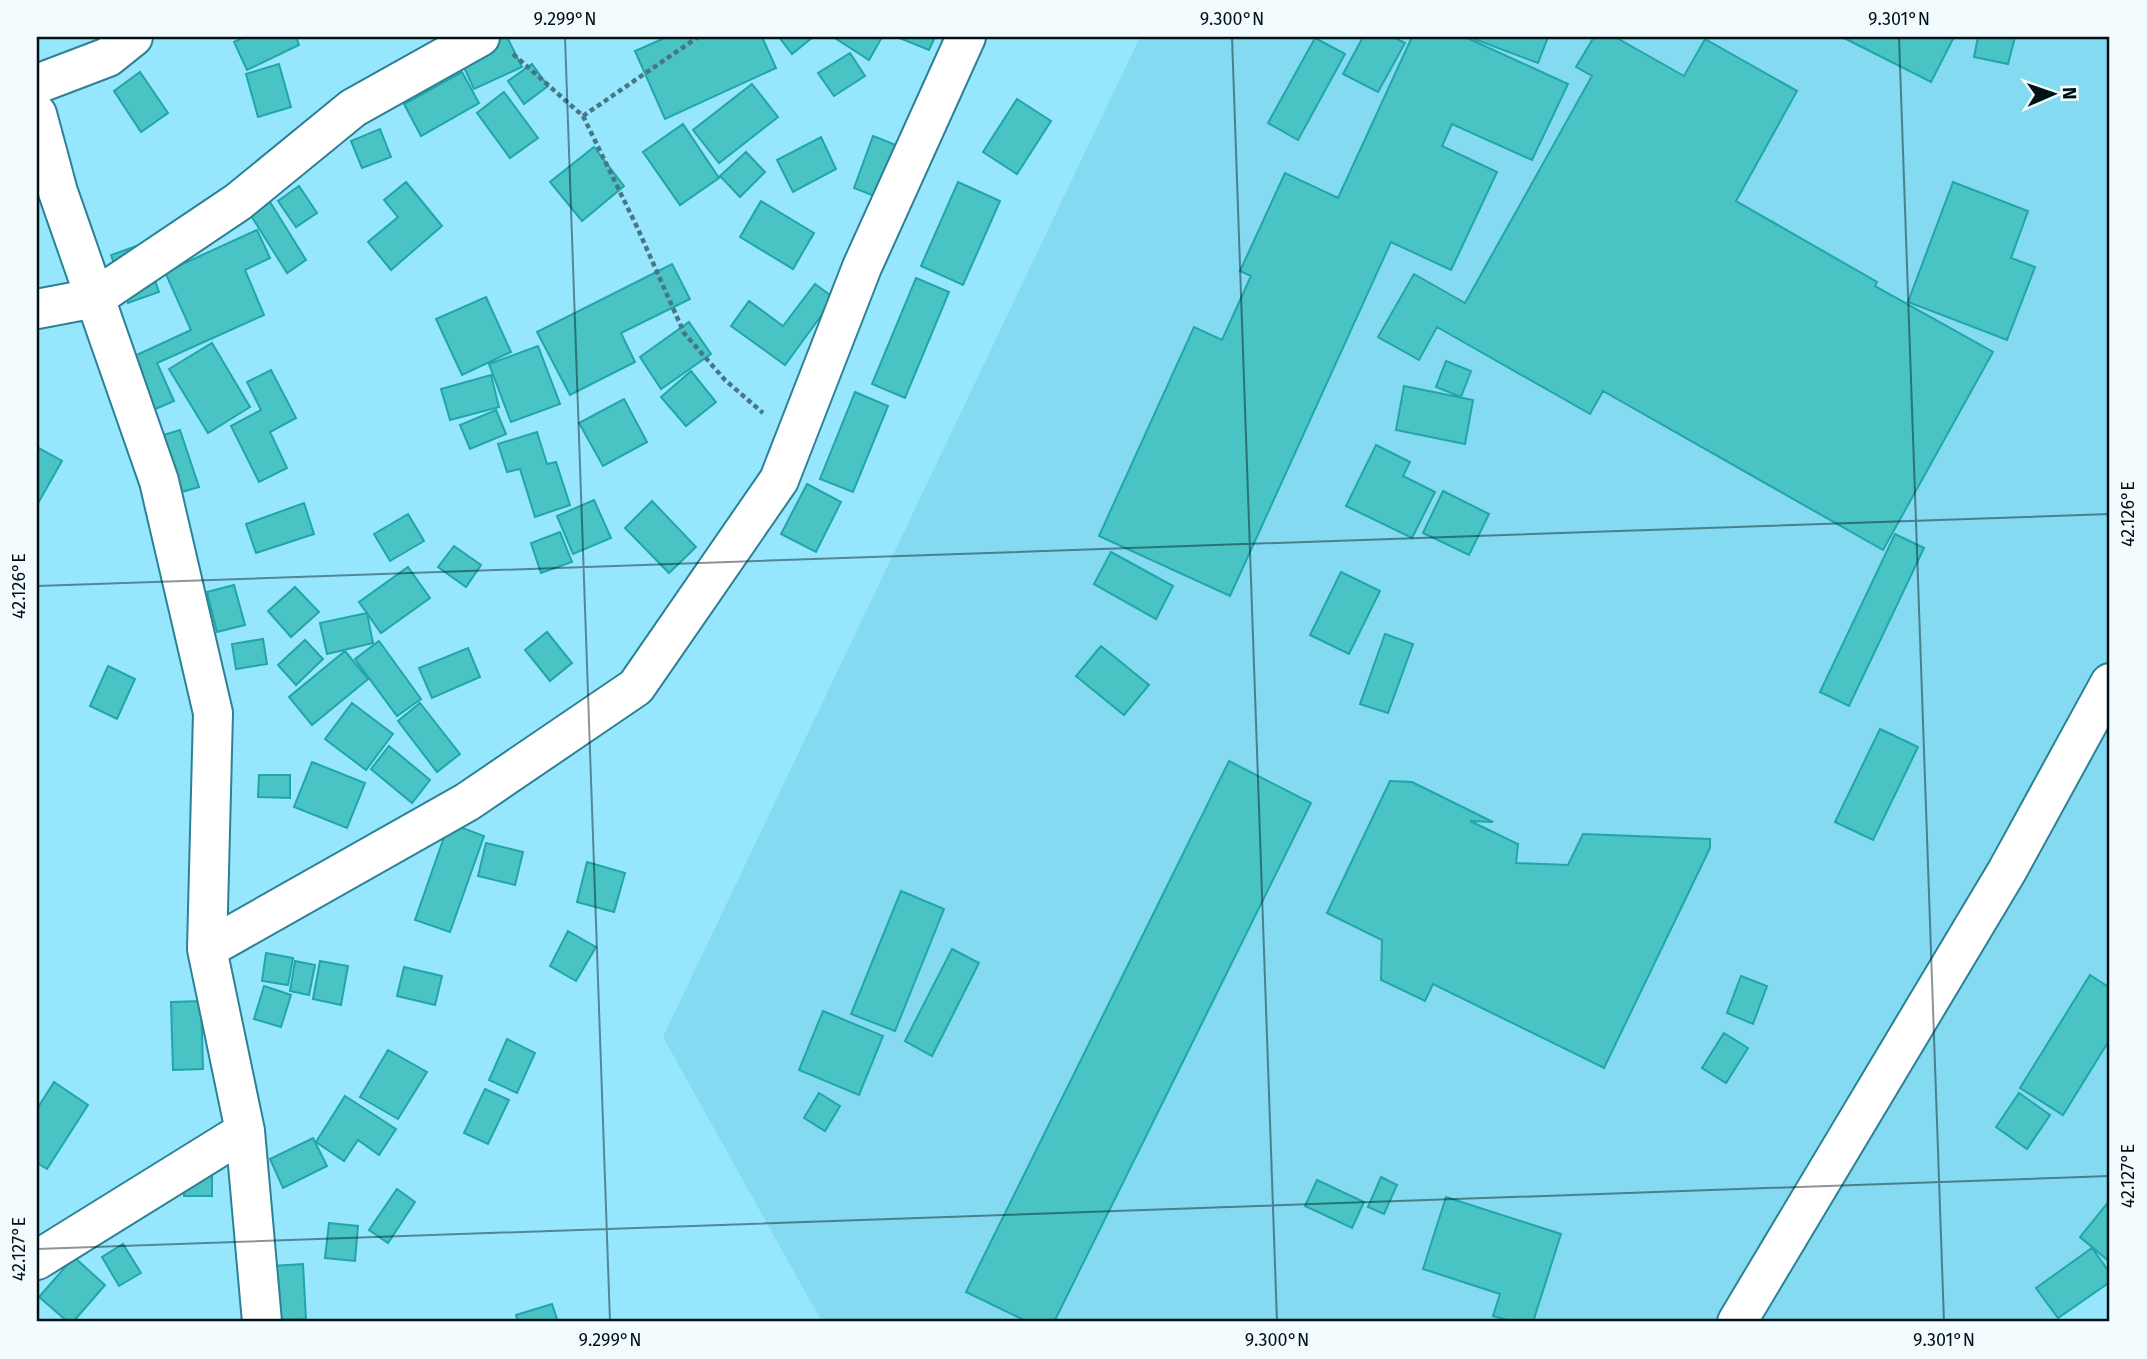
<svg xmlns="http://www.w3.org/2000/svg" width="2147" height="1359" viewBox="0 0 2147 1359" font-family="'Fira Sans',sans-serif">
<rect width="100%" height="100%" fill="#96e7fe"/>
<path fill="#83daf1" d="M1140 37H2110V1261L2053 1322H822L663 1037Z"/>
<path fill="#4ac3c5" stroke="#21a5a8" stroke-width="2" d="M244 37H296L299 45 247 70 234 42Z
M450 37H507L522 67 474 89Z
M667 37H762L776 68 665 119 635 51Z
M779 37H813L792 54Z
M836 37H877L881 39 869 60 835 38Z
M897 37H935L929 50Z
M1363 37H1393L1405 43 1378 92 1343 74Z
M1412 37H1465L1568 84 1532 160 1452 124 1442 146 1497 172 1451 270 1391 242 1230 596 1099 536 1194 327 1222 340 1251 276 1240 271 1285 173 1338 198Z
M1475 37H1548L1538 63 1474 39Z
M1594 37H1615L1684 76 1705 39 1797 91 1736 201 1877 282 1875 286 1993 352 1883 550 1603 391 1590 414 1437 327 1419 360 1378 337 1414 274 1465 303 1592 76 1576 67Z
M1842 37H1954L1931 82Z
M1978 37H2015L2008 64 1974 57Z
M1315 38 1345 54 1298 140 1268 123Z
M850 53 865 76 834 96 818 73Z
M279 64 291 107 258 117 246 74Z
M532 64 548 86 524 104 508 81Z
M140 72 168 113 141 132 114 91Z
M462 72 479 103 421 136 404 104Z
M752 84 778 117 719 163 693 130Z
M504 92 538 138 510 158 477 113Z
M1017 99 1051 121 1017 174 983 152Z
M683 124 719 178 680 205 643 152Z
M380 129 391 157 362 168 351 141Z
M873 136 906 149 887 201 854 188Z
M821 137 836 169 793 192 777 160Z
M594 147 624 186 582 221 550 182Z
M746 152 765 172 740 197 720 176Z
M406 182 442 226 391 270 368 242 398 217 384 200Z
M958 182 1000 201 963 285 921 266Z
M1953 182 2028 211 2011 258 2035 267 2007 340 1908 302Z
M299 186 317 213 296 227 278 201Z
M761 201 814 233 793 269 740 237Z
M270 202 306 260 287 273 250 214Z
M257 230 270 258 245 270 264 315 157 363 174 401 151 411 128 359 191 330 165 272Z
M142 244 159 292 128 303 111 255Z
M672 264 690 299 621 333 635 362 570 395 537 332Z
M916 278 949 292 905 398 872 384Z
M815 284 834 298 785 365 731 326 749 301 783 326Z
M486 297 511 352 462 375 436 319Z
M689 322 711 354 661 389 640 357Z
M212 343 250 407 208 433 169 369Z
M538 346 560 404 511 422 489 364Z
M1446 361 1471 371 1461 397 1436 387Z
M271 370 296 418 270 432 287 468 259 482 231 426 261 410 247 382Z
M691 371 716 402 686 426 661 397Z
M491 375 499 407 450 420 441 389Z
M1404 386 1473 400 1465 444 1396 430Z
M855 392 888 406 853 492 820 479Z
M624 399 647 442 603 466 579 423Z
M496 410 506 434 470 449 460 425Z
M180 430 199 487 168 496 150 439Z
M537 432 547 464 556 462 570 505 535 517 520 469 507 472 498 444Z
M1376 445 1410 462 1403 476 1435 492 1412 538 1346 506Z
M37 447 62 461 37 505Z
M807 484 841 502 816 552 781 534Z
M1443 491 1489 514 1469 555 1423 533Z
M594 500 611 538 573 554 557 516Z
M652 501 696 547 669 573 625 528Z
M304 503 314 534 256 553 246 524Z
M408 514 424 541 390 561 374 534Z
M560 532 572 562 541 573 531 543Z
M1895 534 1924 548 1849 706 1820 692Z
M454 546 481 565 466 587 438 567Z
M1111 552 1173 586 1156 619 1094 584Z
M408 567 430 598 381 633 359 602Z
M1341 572 1380 591 1349 654 1310 635Z
M234 585 245 625 217 632 207 592Z
M295 587 319 612 291 637 268 611Z
M367 613 373 643 327 654 320 623Z
M547 632 572 663 550 681 525 650Z
M1385 634 1413 644 1388 713 1360 704Z
M263 639 267 664 236 669 232 644Z
M305 640 323 659 296 685 278 665Z
M379 641 421 699 397 716 355 659Z
M1101 646 1149 685 1124 715 1076 676Z
M468 648 480 677 432 698 419 668Z
M345 651 368 679 312 725 289 697Z
M108 666 135 679 117 719 90 706Z
M352 703 393 734 366 770 325 739Z
M420 703 460 754 437 772 398 721Z
M1880 729 1918 747 1873 840 1835 822Z
M389 746 430 780 412 803 371 769Z
M1229 761 1311 803 1054 1322H1028L966 1292Z
M312 762 365 783 347 828 294 807Z
M259 775H290V798L258 797Z
M1390 781 1412 782 1493 822 1470 821 1518 844 1516 863 1568 865 1583 834 1710 839V848L1604 1068 1433 984 1425 1001 1381 980 1382 940 1327 913Z
M449 823 484 836 450 932 415 920Z
M486 843 523 852 515 885 478 876Z
M587 862 625 873 614 912 577 902Z
M901 891 944 909 895 1031 851 1014Z
M568 931 596 947 576 981 550 966Z
M952 949 979 963 932 1056 905 1041Z
M266 953 293 958 288 985 262 981Z
M295 961 315 965 309 995 290 991Z
M320 961 348 966 341 1005 313 999Z
M404 967 442 976 435 1005 397 996Z
M2090 975 2110 988V1039L2063 1115 2020 1088Z
M1741 976 1767 986 1753 1024 1727 1013Z
M264 986 291 995 281 1027 254 1019Z
M201 1001 203 1069 173 1070 171 1002Z
M823 1011 883 1036 859 1095 799 1070Z
M1724 1033 1748 1048 1726 1083 1702 1068Z
M507 1039 535 1053 517 1093 489 1080Z
M388 1050 427 1072 398 1119 360 1097Z
M54 1082 88 1105 47 1169 37 1163V1109Z
M485 1089 509 1100 488 1144 464 1133Z
M819 1093 840 1106 825 1131 804 1118Z
M2019 1093 2050 1115 2027 1149 1996 1127Z
M345 1096 396 1129 379 1155 358 1140 344 1161 316 1142Z
M313 1138 327 1166 283 1188 270 1159Z
M184 1157H212V1196H184Z
M1381 1177 1397 1185 1384 1214 1368 1207Z
M1317 1180 1364 1202 1352 1228 1305 1206Z
M397 1189 415 1202 388 1243 369 1230Z
M1446 1197 1561 1234 1533 1322H1514L1493 1316 1500 1294 1423 1269Z
M2110 1200V1262L2080 1237Z
M329 1223 358 1226 355 1261 325 1258Z
M123 1244 141 1273 119 1286 102 1257Z
M2092 1248 2110 1273V1282L2058 1318 2036 1288Z
M74 1257 105 1285 73 1322H68L39 1297Z
M303 1264 306 1319 275 1320 272 1266Z
M552 1304 558 1322H518L516 1315Z"/>
<g fill="none" stroke-linecap="round" stroke-linejoin="round">
<g stroke="#2c8195" stroke-width="42">
<path id="street" d="M37 84 108 57 133 37
M37 114 58 192 159 481 213 713 207 949 245 1131 262 1322
M37 309 95 298 238 202 353 108 480 37
M207 949 467 802 636 687 779 480 862 267 966 37
M37 1260 245 1131
M1737 1322 2007 871 2110 683"/>
</g>
<path stroke="#477684" stroke-width="4.5" stroke-dasharray="5 3.5" stroke-linecap="butt" d="M513 54 583 116 638 229 684 333 725 380 763 413
M583 116 698 37"/>
<use href="#street" stroke="#fff" stroke-width="38"/>
</g>
<path fill="none" stroke="#001117" stroke-width="2" stroke-opacity="0.45" d="M565 37 610 1322M1232 37 1277 1322M1899 37 1944 1322M37 586 2110 514M37 1249 2110 1176"/>
<rect width="2147" height="1359" fill="none" stroke="#f2fcff" stroke-width="77"/>
<g transform="translate(2053 94) rotate(88)" stroke="#f2fcff" stroke-width="5" paint-order="stroke">
<path d="M0-5L12 26L0 18L-12 26Z" fill="#001117"/>
<text y="-10" font-size="19" font-weight="bold" text-anchor="middle" fill="#001117">N</text>
</g>
<rect x="38" y="38" width="2070" height="1282" fill="none" stroke="#001117" stroke-width="2.5"/>
<g font-size="18" text-anchor="middle" fill="#001117">
<text x="565" y="25">9.299°N</text>
<text x="1232" y="25">9.300°N</text>
<text x="1899" y="25">9.301°N</text>
<text transform="translate(2128 514) rotate(-90)" y="6">42.126°E</text>
<text transform="translate(19 586) rotate(-90)" y="6">42.126°E</text>
<text transform="translate(2128 1176) rotate(-90)" y="6">42.127°E</text>
<text transform="translate(19 1249) rotate(-90)" y="6">42.127°E</text>
<text x="610" y="1346">9.299°N</text>
<text x="1277" y="1346">9.300°N</text>
<text x="1944" y="1346">9.301°N</text>
</g>
</svg>
